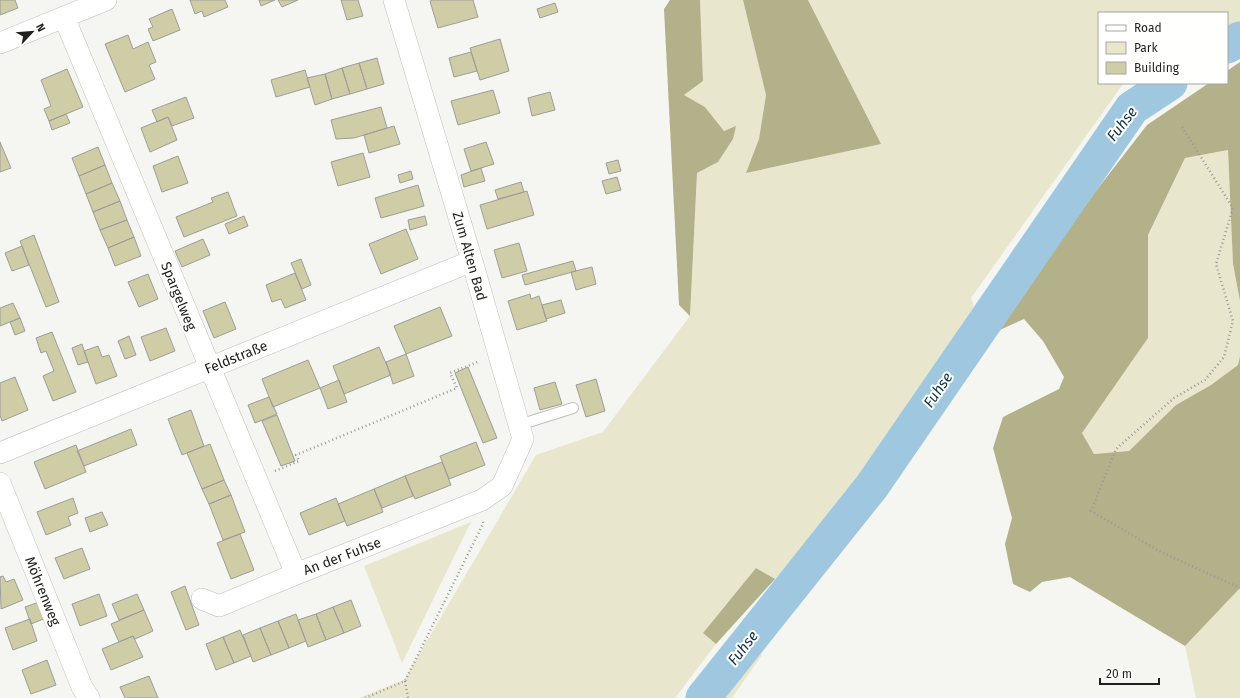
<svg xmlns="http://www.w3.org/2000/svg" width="1240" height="698" viewBox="0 0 1240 698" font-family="'Fira Sans',sans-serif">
<rect width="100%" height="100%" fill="#f5f5f2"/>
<path fill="#e8e7cd" d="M700 0H743L766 95 759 139 747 173 880 144 808 0H1240V24L1227 28V13H1099V83H1126L1123 84 971 298 974 306 864 474 775 579 756 568 703 633 716 644 675 698H359L404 680 536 455 603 432 690 316 697 173 718 162 736 127 724 131 705 107 684 95 703 81Z
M1228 150 1233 264 1240 301V356L1238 365 1211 385 1176 405 1129 451 1094 454 1082 433 1148 338V235L1185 158Z
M471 522 402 663 364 566Z
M1240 588V698H1196L1185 646Z
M754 648 762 655 732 698H716Z"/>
<path fill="#b3b189" d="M670 0H700L703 81 684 95 705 107 724 131 736 126 733 139 718 162 697 173 690 316 679 305 664 9Z
M743 0H808L881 144 746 173 759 139 766 95Z
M1240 62V301L1233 264 1228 150 1185 158 1148 235V338L1082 433 1094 454 1129 451 1176 405 1211 385 1238 365 1240 356V588L1185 646 1070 577 1042 582 1030 592 1013 584 1005 544 1012 518 993 448 1003 417 1059 389 1064 377 1043 341 1024 319 982 338 1147 125 1209 83H1227V71Z
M756 568 775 579 716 644 703 633Z"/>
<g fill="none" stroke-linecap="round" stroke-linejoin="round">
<path stroke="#9fc7df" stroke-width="35" d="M1227 46 1240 39
M703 698 872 486 1132 108 1170 83"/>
</g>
<path fill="#cfcda5" stroke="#9d9d9a" d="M0 0H15L18 8 0 15Z
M190 0H225L228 7 204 17 202 11 195 14Z
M259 0H275L261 6Z
M278 0H298L282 7Z
M341 0H358L363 16 347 20Z
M432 0H473L478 17 438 28 430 1Z
M555 3 558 12 540 18 537 9Z
M172 9 180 30 153 41 148 29 153 27 149 19Z
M128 35 133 49 148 42 156 62 149 65 155 79 125 92 105 44Z
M500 39 509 71 480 80 470 48Z
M471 52 477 71 454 77 449 58Z
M377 58 384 84 367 89 359 63Z
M359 63 367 89 350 94 342 68Z
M342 68 350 94 332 99 325 74Z
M67 69 83 107 49 121 44 109 51 106 41 80Z
M305 70 310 87 276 97 271 80Z
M325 74 332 99 315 105 307 78Z
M493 90 500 113 458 125 451 101Z
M550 92 555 110 532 116 528 98Z
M186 97 194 118 172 126 168 117 157 122 152 110Z
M381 107 387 128 354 138 336 139 331 120Z
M66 114 70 123 52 130 49 121Z
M168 117 177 140 150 152 141 128Z
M394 126 400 144 369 153 364 135Z
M0 142 11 168 0 172Z
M486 142 494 164 471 171 464 149Z
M98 147 105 165 79 176 72 158Z
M363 153 370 177 338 186 331 162Z
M178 156 188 183 162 192 153 166Z
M618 160 621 171 609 174 606 163Z
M105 165 112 183 86 194 79 176Z
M481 168 485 181 464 187 461 175Z
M411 171 413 179 400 183 398 175Z
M617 177 621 190 606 194 602 181Z
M521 182 524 192 498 199 495 190Z
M112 183 120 201 93 212 86 194Z
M418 185 424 206 381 218 375 198Z
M527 191 534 215 487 229 480 205Z
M228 192 237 216 184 237 176 217 213 202 211 198Z
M120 201 127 220 100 230 93 212Z
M244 216 248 226 229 234 225 224Z
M425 216 427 225 410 230 408 220Z
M127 220 134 237 108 248 100 230Z
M406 229 418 259 381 274 369 244Z
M34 235 59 302 46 307 20 241Z
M134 237 141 256 115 266 108 248Z
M203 239 210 255 182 267 175 251Z
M519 243 527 271 502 278 494 250Z
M22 246 29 265 12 271 5 253Z
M301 259 311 285 302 289 291 263Z
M573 261 576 271 525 285 522 275Z
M592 267 596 284 576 290 571 272Z
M295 273 306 300 285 308 281 299 272 302 266 285Z
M148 274 158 299 139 307 128 282Z
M530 294 531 299 539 296 547 321 517 330 508 301Z
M561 300 565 313 546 319 542 305Z
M225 302 236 329 214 338 203 311Z
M13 303 20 318 0 326V308Z
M440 307 452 336 406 354 394 326Z
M20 318 25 331 15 335 10 322Z
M166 328 175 351 150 361 141 337Z
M52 332 76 392 53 401 43 376 54 371 46 351 41 353 36 338Z
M129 336 136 355 125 359 118 341Z
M82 344 88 362 78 365 72 348Z
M98 346 102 357 109 355 117 376 96 384 84 351Z
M379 347 391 375 344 394 333 366Z
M406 354 414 376 393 384 386 362Z
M308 360 320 388 273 407 262 379Z
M468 367 497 438 483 443 455 373Z
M15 377 28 410 2 421 0 415V383Z
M596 379 605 411 586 417 576 385Z
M339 380 347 402 328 409 320 388Z
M555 382 562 404 540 410 534 388Z
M269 397 277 414 255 423 248 405Z
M191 410 204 446 182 455 168 419Z
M277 415 295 461 281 466 262 421Z
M131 429 137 445 84 466 77 451Z
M476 442 485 465 449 479 440 456Z
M210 444 224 480 202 489 187 453Z
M76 445 86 472 45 489 34 462Z
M442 462 451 485 415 499 405 476Z
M405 476 413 496 382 508 374 489Z
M224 480 231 495 209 504 202 489Z
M374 489 383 512 347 526 338 504Z
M231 495 245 532 223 540 209 504Z
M73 498 78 513 68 517 71 525 46 535 37 512Z
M336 498 345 521 309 535 300 513Z
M102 512 108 525 90 532 85 518Z
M240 534 254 570 231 579 217 543Z
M82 548 90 569 64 579 55 558Z
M3 576 6 582 14 579 23 600 1 609 0 577Z
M185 586 199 625 186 630 171 592Z
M99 594 107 616 80 626 72 604Z
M137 594 144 610 119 620 112 604Z
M351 600 361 626 344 633 333 607Z
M39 602 46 618 31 624 25 607Z
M333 607 344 633 326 640 316 614Z
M144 610 153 631 135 639 133 636 119 642 111 624Z
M296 614 306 641 289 648 278 621Z
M316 614 326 640 308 647 298 620Z
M30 619 37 641 13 650 5 628Z
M278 621 289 648 271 655 260 628Z
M260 628 271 655 253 662 243 635Z
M240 630 251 656 234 663 223 637Z
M133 636 143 657 111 670 102 649Z
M223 637 234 663 216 670 206 644Z
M47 660 56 685 31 694 22 670Z
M149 676 158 698H125L120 687Z"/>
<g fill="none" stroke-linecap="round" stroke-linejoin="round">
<g stroke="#bfbfbc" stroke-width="12">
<path id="service" d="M519 425 573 408"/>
</g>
<g stroke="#bfbfbc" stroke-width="22">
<path id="minor" d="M64 17 296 574
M0 43 106 0
M0 453 472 261
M0 483 82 687 89 698
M202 599 219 606 296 574 482 500 502 486 523 439 472 261 394 0"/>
</g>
<path stroke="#999997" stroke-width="2.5" stroke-dasharray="1 3" stroke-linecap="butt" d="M1182 127 1233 208 1216 264 1233 321 1224 357 1205 380 1174 398 1116 449 1091 511 1161 552 1240 588
M275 471 299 461 296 455 457 388 450 373 480 361
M405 681 408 698
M365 698 405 681 483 524V521"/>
<use href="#service" stroke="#fff" stroke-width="10"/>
<use href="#minor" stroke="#fff" stroke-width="21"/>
</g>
<g text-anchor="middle" stroke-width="4" stroke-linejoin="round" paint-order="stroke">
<g font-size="14" fill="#1f1f1e" stroke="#fffffe">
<text transform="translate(470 256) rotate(74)" y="5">Zum Alten Bad</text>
<text transform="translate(179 296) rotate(68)" y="5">Spargelweg</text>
<text transform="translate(236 357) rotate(-22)" y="5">Feldstraße</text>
<text transform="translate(342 556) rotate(-21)" y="5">An der Fuhse</text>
<text transform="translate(43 591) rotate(68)" y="5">Möhrenweg</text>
</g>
<g font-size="15" font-style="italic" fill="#113244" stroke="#fffffe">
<text transform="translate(1122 124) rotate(-52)" y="5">Fuhse</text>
<text transform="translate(938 390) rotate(-56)" y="5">Fuhse</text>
<text transform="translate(743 648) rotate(-52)" y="5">Fuhse</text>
</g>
</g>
<rect x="1098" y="12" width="130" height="72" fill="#fffffe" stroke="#a5a5a4"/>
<rect x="1106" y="25" width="20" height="6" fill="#ffffff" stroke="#a5a5a4"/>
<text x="1134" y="32" font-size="12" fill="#1f1f1e">Road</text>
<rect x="1106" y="42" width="20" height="12" fill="#e8e7cd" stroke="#a5a5a4"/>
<text x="1134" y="52" font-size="12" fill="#1f1f1e">Park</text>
<rect x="1106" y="62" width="20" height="12" fill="#cfcda5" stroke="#a5a5a4"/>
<text x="1134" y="72" font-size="12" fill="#1f1f1e">Building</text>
<g transform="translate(32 32) rotate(64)" stroke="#fffffe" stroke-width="3" paint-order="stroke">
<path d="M0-3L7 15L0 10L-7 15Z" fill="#1f1f1e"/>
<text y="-6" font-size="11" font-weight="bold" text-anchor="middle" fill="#1f1f1e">N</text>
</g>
<path d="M1100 678v6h59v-6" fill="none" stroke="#1f1f1e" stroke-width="2"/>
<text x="1106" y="678" font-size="12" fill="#1f1f1e" stroke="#fffffe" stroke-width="3" paint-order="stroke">20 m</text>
</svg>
